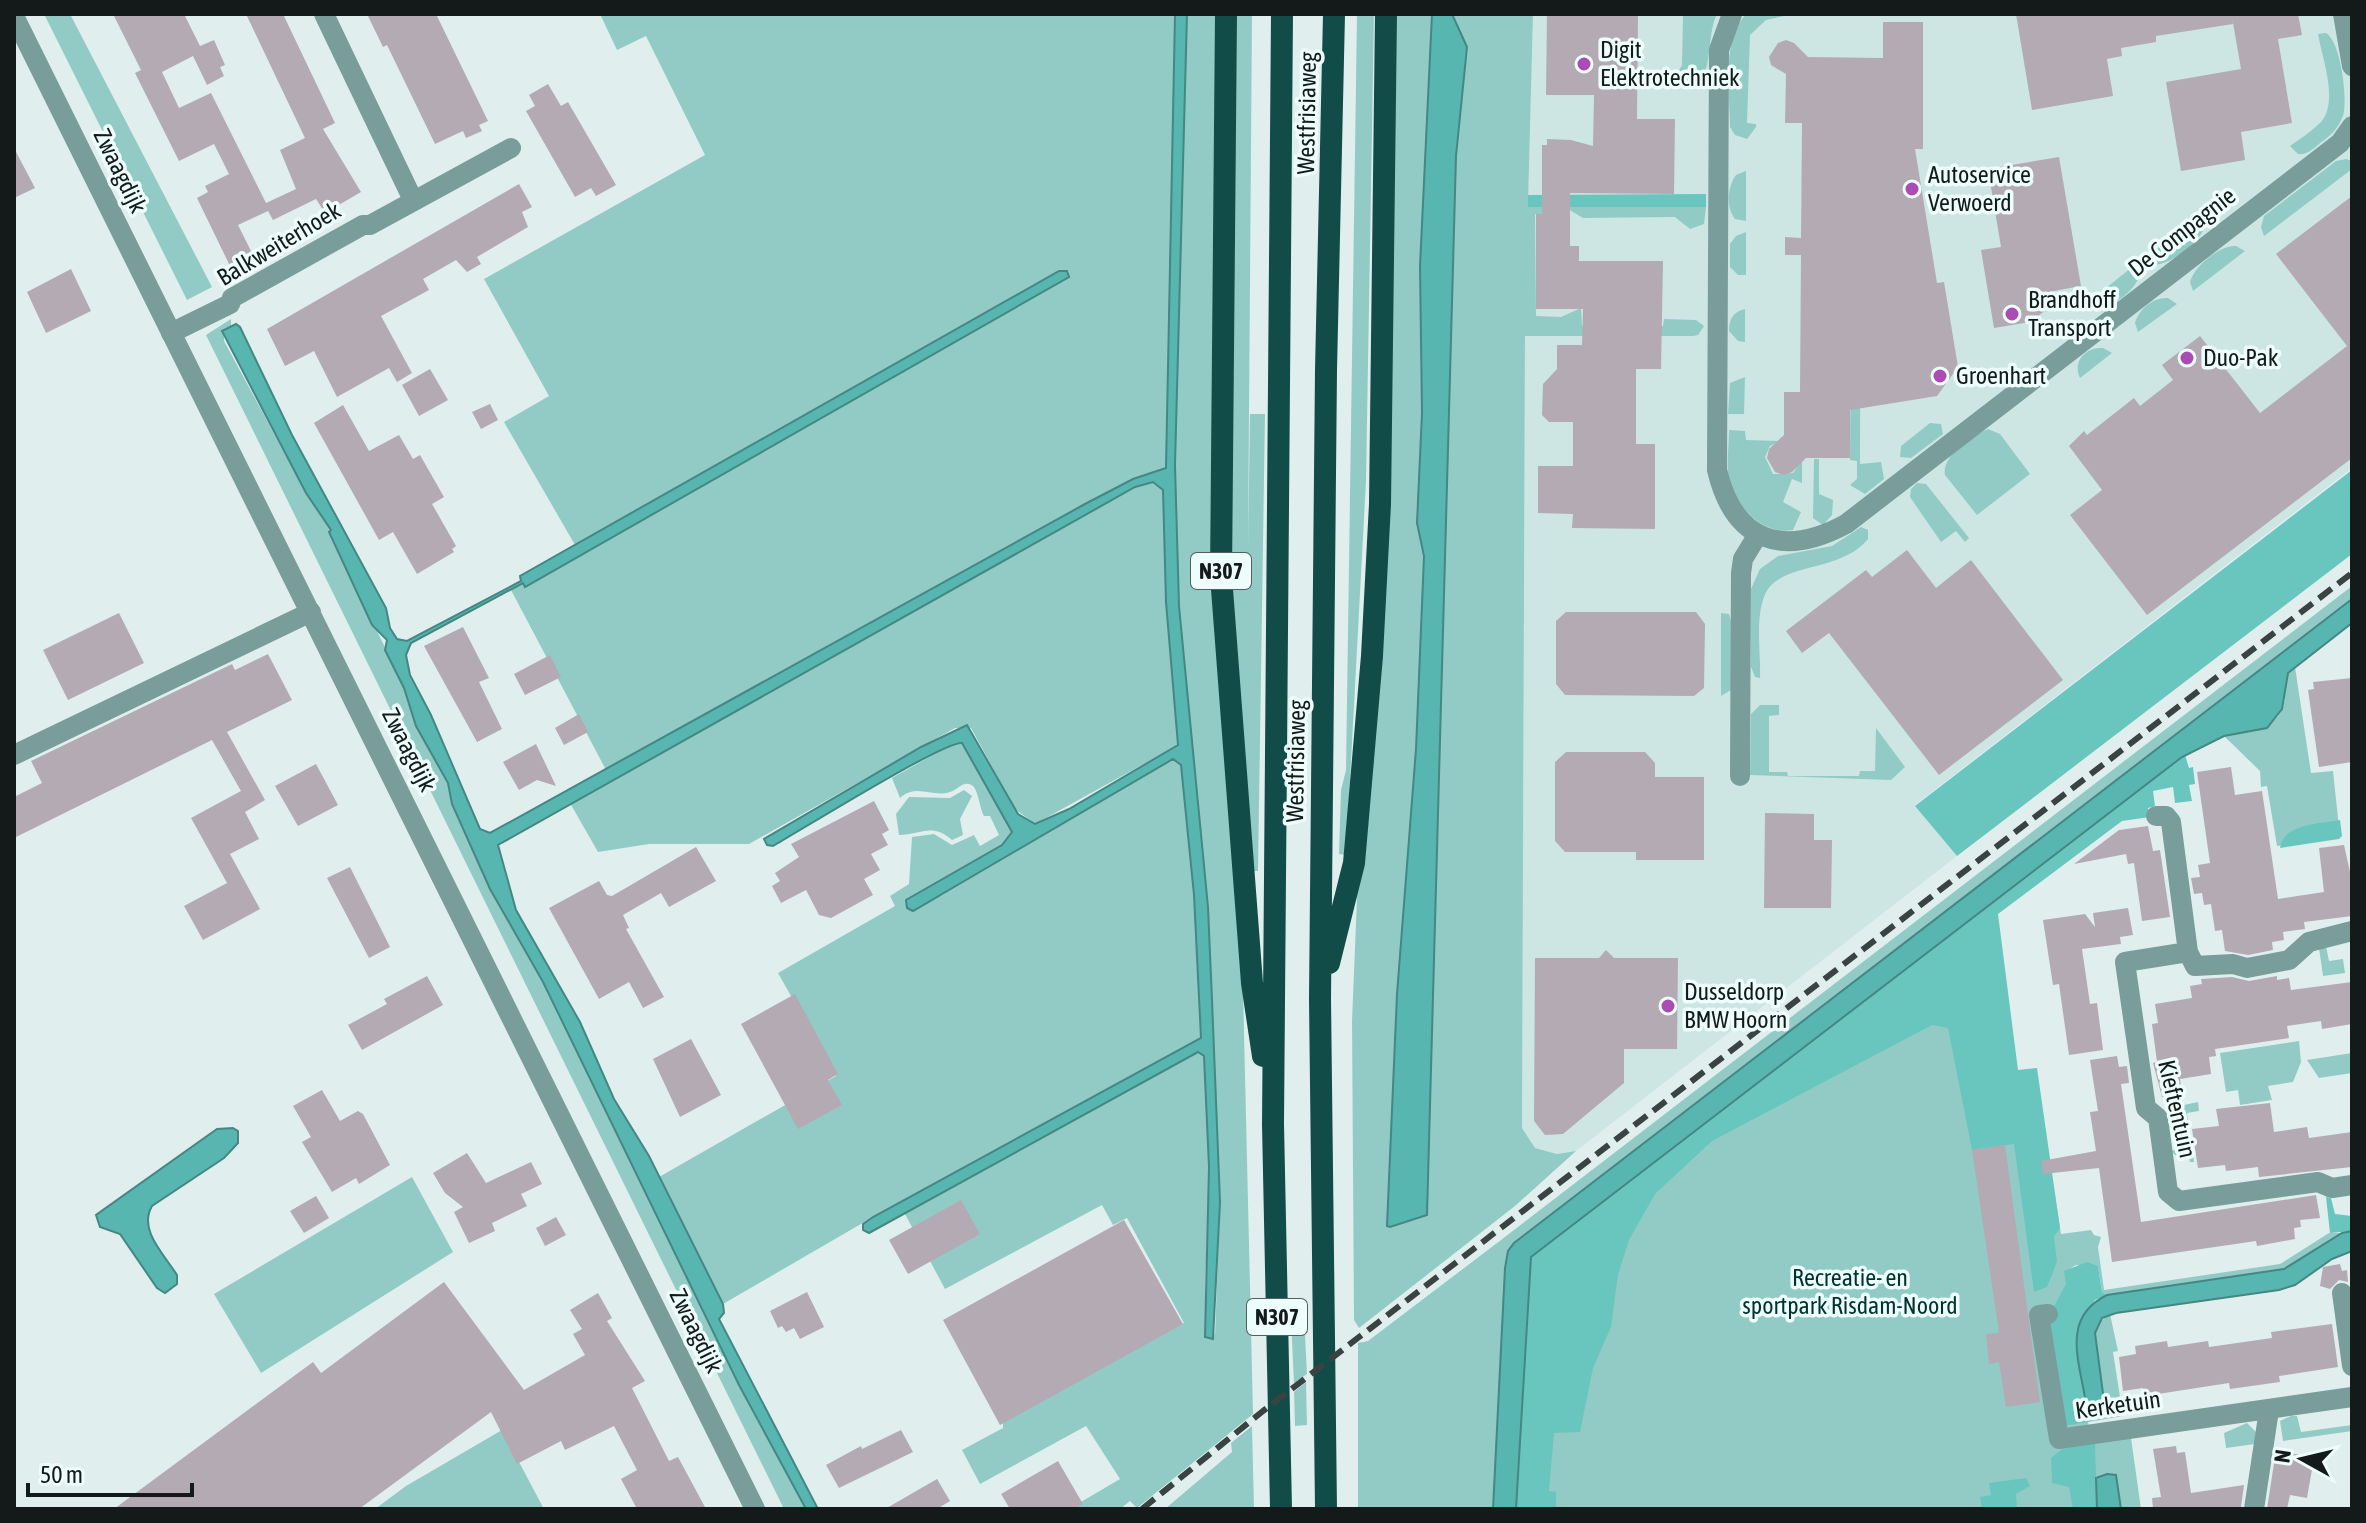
<svg xmlns="http://www.w3.org/2000/svg" width="2366" height="1523" viewBox="0 0 2366 1523" font-family="'Asap Condensed',sans-serif">
<rect width="100%" height="100%" fill="#e0efee"/>
<path fill="#cde6e3" d="M1533 14H2352V468L1915 805 1957 856 1576 1151 1557 1154 1535 1148 1522 1128 1525 336Z"/>
<path fill="#92cbc6" d="M44 14H70L212 287 187 300Z
M600 14H1175L1166 468 1133 479 1085 504 606 770 511 590 523 583 526 586 1069 276 1067 271H1059L575 545 504 422 549 396 484 279 705 155 646 36 617 50Z
M1187 14H1220L1253 1414 1137 1508 1130 1501 1120 1509H1069L1120 1479 1086 1426 980 1484 962 1450 1003 1428V1422L1184 1323 1127 1218 1113 1225 1102 1205 945 1289 905 1214 1198 1052 1204 1056 1209 1167 1205 1294 1215 1336 1220 1202 1208 907 1179 607 1175 465Z
M1235 14H1252L1248 550 1250 414H1265L1258 871H1251L1226 525Z
M1357 14H1374L1366 481 1346 855 1339 854 1341 790 1346 770Z
M1393 14H1432L1420 266 1422 413 1417 523 1424 556 1416 749 1397 994 1387 1226 1390 1227 1427 1214 1456 156 1467 48 1452 14H1533L1528 207H1706L1704 224 1690 229 1675 217 1583 218 1568 209 1557 214H1535L1536 316 1561 317 1581 308 1582 326H1663L1664 319 1696 320 1704 326 1698 335 1693 336H1525L1522 1128 1535 1148 1557 1154 1576 1151 1515 1206 1359 1328 1354 1320 1352 1021Z
M1683 14H1717C1706 36 1714 71 1696 84L1681 85 1675 77 1682 65Z
M1746 14H1793L1766 20 1750 35 1747 123 1756 124V127L1747 139 1735 135 1730 127C1730 92 1721 42 1746 14Z
M2326 33C2341 42 2348 99 2343 116 2338 129 2330 136 2319 144 2312 150 2307 155 2298 154L2290 146C2300 139 2312 131 2321 122 2339 101 2322 58 2318 34Z
M1852 124 1861 125 1860 464 1881 462 1884 479 1865 494 1850 485 1857 479V461L1850 460Z
M2346 159 2352 161V169L2264 236 2261 227 2264 216 2336 161Z
M1746 171V221L1735 219C1726 208 1727 187 1736 175Z
M2205 213C2214 234 2173 265 2153 265L2144 259Z
M1746 232V275H1738L1730 267V244L1736 236Z
M2236 246 2245 251 2193 291 2190 282C2194 266 2220 245 2236 246Z
M2136 264 2140 273C2136 292 2109 313 2091 300Z
M2168 298 2177 304 2138 332 2135 323C2139 309 2153 297 2168 298Z
M1745 309V342L1738 341 1729 331C1729 319 1733 312 1745 309Z
M231 319V326L224 329V341L306 493 326 518 335 546 405 688 416 726 450 788 452 805 490 889 543 982 739 1385 806 1509H784L206 335Z
M2103 348 2112 353 2080 378C2072 361 2086 347 2103 348Z
M1745 377 1744 414H1728L1730 383Z
M1930 423 1941 424 1943 434 1911 458 1900 457 1901 446Z
M1988 429 2000 434 2030 474 1977 515 1945 475C1941 456 1972 436 1988 429Z
M1729 430 1745 431 1746 440 1780 441 1770 446 1765 457 1773 474 1793 473 1802 460V483L1792 479 1783 502 1801 512 1793 530C1764 536 1736 507 1729 481 1726 465 1729 446 1729 430Z
M1814 459H1819V494L1833 500 1832 515 1823 525 1813 518Z
M1153 481 1163 489 1166 602 1178 745 1035 824 1015 809 971 728H955L749 844H649L598 852 570 803 1135 487Z
M1917 483 1926 484 1969 538 1965 542 1956 531 1941 542 1910 497 1911 489Z
M1861 527 1868 530V539C1840 574 1776 561 1764 597 1755 621 1761 654 1760 678L1755 677 1751 667V589L1760 569 1778 556 1832 546Z
M2352 586V599L1508 1251 1493 1509H1358V1343L1368 1341 1501 1240Z
M1721 613 1729 614 1731 621V690L1721 696Z
M2295 667 2311 773 2333 771 2340 837 2277 846 2267 786 2261 787 2260 771 2224 736C2245 731 2279 731 2284 703 2286 694 2284 685 2285 676Z
M1760 705H1779V715L1769 716V772H1787L1788 776H1859L1860 771H1875L1876 728 1905 767 1891 780 1750 775 1751 714Z
M954 743H963L966 748 1012 832 1002 845 906 900 941 896 1173 759 1181 765 1194 895 1201 1038 873 1217 723 1304 659 1177 836 1076 778 973 895 906 890 896 909 884 912 837 934 834 952 845 974 835 980 846 999 835 990 816H984C980 809 978 790 973 786 964 779 958 790 950 792 932 798 917 783 900 798L892 778Z
M964 790 972 796 960 819 963 835 952 840C932 822 920 835 899 835L896 814 909 797 950 798Z
M1997 912 2017 1072 2035 1070 2061 1234 2091 1230 2094 1235 2101 1237 2098 1247 2104 1290 2280 1264 2329 1233H2342L2284 1269 2107 1295 2102 1292 2098 1266 2076 1265 2071 1268 2086 1404 2104 1401 2095 1333 2098 1323 2110 1314 2118 1351 2113 1352 2123 1416 2088 1422 2095 1477V1443L2131 1438 2141 1509H2121L2116 1475 2095 1478 2099 1509H1522L1550 1246Z
M2326 946 2329 961 2343 959 2345 973 2323 976 2319 948Z
M2299 1041 2301 1062 2293 1082 2268 1086 2272 1100 2240 1105 2238 1090 2226 1092 2220 1053Z
M2352 1053V1073L2319 1078 2307 1060Z
M2198 1102 2199 1111 2187 1113 2194 1162H2190L2188 1153 2175 1155 2171 1151 2187 1147 2182 1110 2168 1112 2165 1109Z
M412 1177 453 1252 261 1373 214 1294Z
M1304 1316 1307 1374 1294 1383 1291 1318Z
M1306 1382 1307 1425 1295 1426 1294 1392Z
M2291 1416H2297L2301 1432 2352 1425V1431L2283 1441 2280 1421Z
M2247 1423 2256 1432 2255 1444 2226 1448 2224 1433Z
M1252 1426 1254 1509H1165L1232 1452 1231 1443Z
M502 1430 544 1509H375L406 1486Z"/>
<path fill="#69c6bf" d="M1706 194V207H1528V195Z
M2352 470V554L1957 856 1915 806Z
M2185 755 2189 768 2193 767 2195 784 2189 785 2192 801 2175 803 2173 787 2153 791 2155 806 2148 808 2150 817 2122 821 1998 914 2018 1070 2037 1068 2060 1228 2054 1237 2057 1262 2047 1287 2034 1292 2014 1144 1972 1150 1948 1028 1932 1025 1712 1141 1655 1194 1629 1240 1618 1275 1611 1327 1593 1368 1580 1432 1554 1433 1549 1491 1556 1492V1509H1516L1531 1257Z
M2340 820 2342 836 2339 839 2280 848C2284 823 2320 824 2340 820Z
M2326 1197 2331 1198 2335 1214 2352 1216V1231L2330 1233Z
M2087 1262 2098 1266 2102 1292 2107 1295 2095 1300 2076 1331 2089 1422 2063 1426 2047 1319 2066 1284 2064 1271Z
M2095 1443 2097 1509H2073L2069 1487 2052 1483 2051 1458 2062 1449Z
M2026 1478 2030 1486 2016 1494 2017 1509H1982L1980 1497 1991 1495 1989 1483Z"/>
<path fill="#58b6b0" stroke="#448783" stroke-width="2" d="M1175 14H1187L1175 465 1179 606 1208 907 1212 1000 1220 1202 1213 1339 1205 1337 1209 1167 1204 1056 1198 1052 869 1233 863 1230V1224L873 1217 1201 1038 1194 895 1181 765 1173 759 913 911 907 908 906 900 1002 845 1012 832 962 743C944 741 801 830 773 846L767 845 764 839 921 747 967 725 1018 814 1035 824 1069 809 1178 745 1166 602 1163 490 1153 482 1135 487 498 845 516 910 580 1022 614 1099 649 1156 723 1304 724 1313 719 1319 818 1509H806L739 1385 543 982 490 889 452 804 448 783 416 726 404 688 385 650 387 640 372 625 329 532 331 530 306 493 222 331 236 324 240 327 292 435 386 608 390 628 397 639 407 641 521 581 520 576 1059 271H1067L1069 277 525 587 523 583 411 643 406 655 410 675 431 715 480 829 490 833 1085 504 1133 479 1166 468Z
M1432 14H1452L1467 47 1456 156 1427 1215 1390 1227 1387 1226 1397 994 1416 749 1424 556 1417 523 1422 413 1420 266Z
M2352 599V623L2288 673 2282 709 2267 728 2224 736 2182 757 1531 1257 1516 1509H1493L1505 1268 1508 1251 1514 1243Z
M233 1128 238 1131V1143L224 1158 152 1206C138 1230 164 1254 177 1275V1284L165 1293 157 1288 120 1234 100 1227 96 1215 217 1129Z
M2352 1231V1251L2332 1259 2295 1285 2279 1290 2116 1313 2102 1318 2095 1333 2104 1401 2086 1404C2080 1362 2060 1318 2107 1295L2284 1269 2342 1233Z
M2107 1474 2116 1475 2121 1509H2097L2096 1478Z"/>
<path fill="#b3aab3" d="M113 14H184L200 46 214 40 225 65 220 67 224 76 207 85 193 56 162 72 179 108 211 93 266 203 296 189 280 150 305 138 246 14H283L335 123 323 129 361 192 325 213 316 199 273 220 268 211 238 225 254 257 231 268 197 198 208 192 205 186 229 174 214 144 179 161 135 73 141 70Z
M367 14H436L488 121 479 125 482 131 466 138 463 131 435 144 387 45 383 47Z
M1547 14H1638L1637 119H1675L1674 194 1570 193V246H1579V261H1663L1661 369H1636V444H1655V529L1572 528 1573 514 1538 513V466H1573V422H1549L1542 415 1543 384 1557 369V345H1582L1583 309H1536V214H1542V145H1547V139L1571 140 1593 146 1594 95H1546Z
M2016 14H2298L2302 35 2278 39 2292 123 2241 132 2245 160 2181 171 2166 82 2241 69 2232 17 2233 24 2156 36V42L2121 48 2122 56 2107 59 2113 96 2032 110Z
M1883 22H1923V149H1915L1937 283 1944 282 1958 367 1937 396 1850 410V458H1806L1792 472 1784 475 1775 472 1767 458 1769 449 1784 435V392H1800L1801 255H1785V237L1801 238 1802 123H1785L1786 74 1771 65 1769 57 1778 43 1786 40 1794 43 1808 57 1883 58Z
M548 84 561 106 568 102 616 185 596 196 591 188 575 197 526 111 535 106 529 95Z
M14 148 35 188 14 198Z
M2059 157 2081 286 2043 293 2046 310 2030 322 1994 328 1981 250 2001 247 1988 169Z
M519 184 532 207 522 212 528 227 477 257 481 264 467 272 456 260 423 279 429 290 381 316 412 373 397 382 389 368 337 397 314 351 285 366 267 329Z
M2352 196V458L2147 615 2070 515 2102 490 2069 446 2084 431 2087 435 2134 398 2140 406 2173 380 2162 365 2200 336 2260 413 2347 346 2276 254Z
M71 269 91 311 46 333 27 292Z
M430 369 448 400 419 416 402 385Z
M490 404 498 420 481 429 472 412Z
M343 405 369 451 399 435 413 459 420 455 444 497 432 504 456 546 452 549 454 552 417 574 393 532 379 540 314 423Z
M1907 550 1936 588 1971 560 2063 680 1939 775 1829 633 1802 653 1786 631 1866 570 1872 577Z
M1566 612H1696L1705 624 1704 688 1694 696 1565 695 1556 684V621Z
M119 613 144 663 68 700 43 650Z
M463 627 489 678 479 682 502 729 477 742 424 646Z
M268 654 292 700 227 732 265 800 245 812 259 839 230 854 260 909 203 940 184 906 227 883 191 818 241 791 212 740 14 838V797L42 783 31 761 232 664 235 670Z
M550 655 561 677 525 695 514 674Z
M2352 678V762L2319 767 2308 690 2314 689 2313 682Z
M579 714 588 732 564 745 555 728Z
M536 744 556 786 537 780 519 790 503 762Z
M1566 752H1645L1655 763V777H1704V860H1636V852H1565L1555 841V762Z
M316 764 338 805 298 826 275 786Z
M2231 767 2235 795 2262 791 2278 899 2324 892 2319 848 2344 845 2352 881V916L2304 922 2305 929 2283 932 2284 940 2272 942 2273 950 2248 955 2225 951 2222 930 2215 931 2211 904 2204 905 2202 893 2194 894 2191 878 2200 877 2198 865 2210 863 2197 772Z
M874 801 889 830 882 834 888 845 871 854 880 870 864 879 873 895 831 918 819 915 806 890 781 903 772 886 780 881 775 873 799 857 791 844Z
M1765 813 1814 814V840H1832L1831 908H1764Z
M2148 826 2153 851 2160 850 2170 917 2142 921 2134 863 2128 864 2126 854 2074 864 2119 830Z
M696 847 716 881 669 907 661 893 623 915 629 928 626 929 664 997 643 1008 629 982 599 999 549 908 599 881 607 895 612 896Z
M350 867 390 947 369 958 327 878Z
M2128 908 2133 935 2120 937 2121 944 2082 949 2090 1004 2097 1003 2103 1050 2069 1055 2059 984 2053 985 2043 920 2085 914 2095 927 2093 913Z
M1606 950 1614 958H1678L1677 1049H1624V1083L1563 1134 1545 1135 1534 1121 1535 958H1599Z
M427 976 443 1005 362 1050 348 1025 387 1004 384 999Z
M2277 976V980L2289 978 2291 990 2352 982V1024L2322 1029 2321 1021 2287 1026 2289 1038 2215 1049 2216 1056 2209 1057 2211 1074 2180 1079 2182 1094 2162 1097 2153 1063 2157 1062 2152 1024 2158 1023 2155 1004 2192 998 2190 986 2202 984 2201 979 2232 977 2249 981Z
M795 994 838 1074 828 1080 842 1105 798 1129 741 1024Z
M691 1039 721 1095 680 1117 653 1059Z
M2117 1056 2119 1067 2127 1066 2129 1083 2121 1084 2141 1222 2316 1195 2320 1218 2300 1220 2301 1227 2294 1228 2295 1239 2257 1246 2256 1241 2112 1262 2099 1168 2043 1174 2041 1161 2096 1151 2090 1112 2098 1111 2090 1060Z
M322 1090 340 1121 358 1111 363 1114 390 1165 359 1184 356 1178 332 1192 302 1142 311 1137 293 1106Z
M2270 1103 2274 1132 2307 1127 2309 1138 2352 1132V1167L2259 1177 2258 1167 2226 1171 2225 1165 2198 1168 2192 1129 2219 1126 2216 1109Z
M2005 1145 2040 1402 2006 1407 1999 1362 1989 1364 1986 1334 1999 1333 1972 1150Z
M467 1153 486 1183 531 1162 542 1184 521 1194 527 1206 492 1223 495 1231 469 1243 454 1212 463 1207 445 1193 433 1173Z
M316 1196 329 1218 304 1233 290 1211Z
M961 1200 980 1234 908 1274 889 1240Z
M556 1217 566 1235 545 1246 536 1228Z
M1124 1220 1183 1324 1000 1425 943 1320Z
M2340 1264 2342 1271 2347 1270 2348 1282 2339 1280 2330 1289 2320 1286 2323 1267Z
M444 1282 524 1390 585 1355 573 1334 582 1329 570 1310 598 1293 612 1318 607 1321 645 1381 632 1388 669 1461 678 1457 706 1509H637L621 1479 637 1470 614 1426 565 1450 561 1441 517 1464 491 1412 359 1509H114L313 1362 321 1373Z
M807 1292 824 1327 800 1339 794 1328 786 1332 782 1326 778 1328 770 1311Z
M2332 1324 2338 1367 2279 1376 2280 1382 2230 1389 2229 1383 2145 1396 2143 1388 2123 1391 2119 1357 2136 1354 2135 1346 2167 1341 2168 1347 2208 1341 2209 1347 2272 1338 2271 1332Z
M901 1430 913 1452 839 1488 826 1465 861 1446 862 1449Z
M2176 1446 2177 1453 2185 1452 2191 1493 2244 1485 2241 1507 2153 1509 2152 1498 2161 1497 2153 1449Z
M2276 1450 2314 1458 2307 1498 2290 1495 2287 1509H2267Z
M1058 1461 1083 1504 1074 1509H1010L1001 1494Z
M937 1479 950 1501 937 1509H885Z"/>
<g fill="none" stroke-linecap="round" stroke-linejoin="round">
<path stroke="#789d9a" stroke-width="20" d="M324 14 413 200
M1732 14 1719 50 1717 470C1734 542 1783 558 1846 524L2340 143 2352 126
M2343 14 2352 66
M171 333 230 304 232 298 363 225H370L511 148
M14 755 311 612
M1740 776 1741 573 1743 559 1757 536
M2156 816H2166L2171 822 2188 952 2195 966 2233 964 2247 968 2289 960 2309 942 2352 931
M2188 952 2125 962 2146 1108 2158 1118 2168 1192 2179 1201 2318 1182 2332 1188 2352 1185
M2342 1293 2352 1366
M2048 1314 2039 1315 2059 1439 2352 1397
M2254 1509 2269 1410"/>
<path stroke="#789d9a" stroke-width="20" d="M14 16 755 1509"/>
<path stroke="#124c48" stroke-width="22" d="M1226 14 1221 576 1252 983 1263 1056
M1329 963 1354 863 1372 656 1380 504 1386 14
M1281 1509 1273 1124 1282 14
M1326 1509 1320 999 1326 370 1334 14"/>
<path stroke="#3b4342" stroke-width="6" stroke-dasharray="16 8" stroke-linecap="butt" d="M1142 1509 1263 1411 2352 573"/>
</g>
<g fill="#ab4cb5" stroke="#edfdfb" stroke-width="3">
<circle cx="1584" cy="64" r="8"/>
<circle cx="1912" cy="189" r="8"/>
<circle cx="2012" cy="314" r="8"/>
<circle cx="2187" cy="358" r="8"/>
<circle cx="1940" cy="376" r="8"/>
<circle cx="1668" cy="1006" r="8"/>
</g>
<g text-anchor="middle" stroke-width="7" stroke-linejoin="round" paint-order="stroke">
<g fill="#edfdfb" stroke="#555e5d" stroke-width="2">
<rect x="1191" y="553" width="60" height="36" rx="6"/>
<rect x="1247" y="1299" width="60" height="36" rx="6"/>
</g>
<g font-size="22" font-weight="bold" fill="#141a19">
<text x="1221" y="579">N307</text>
<text x="1277" y="1325">N307</text>
</g>
<g font-size="24" fill="#141a19" stroke="#edfdfb" text-anchor="start">
<text x="1600" y="58">Digit<tspan x="1600" dy="28">Elektrotechniek</tspan></text>
<text x="1928" y="183">Autoservice<tspan x="1928" dy="28">Verwoerd</tspan></text>
<text x="2028" y="308">Brandhoff<tspan x="2028" dy="28">Transport</tspan></text>
<text x="2203" y="366">Duo-Pak</text>
<text x="1956" y="384">Groenhart</text>
<text x="1684" y="1000">Dusseldorp<tspan x="1684" dy="28">BMW Hoorn</tspan></text>
</g>
<g font-size="24" fill="#141a19" stroke="#edfdfb">
<text transform="translate(1307 113) rotate(-89)" y="8">Westfrisiaweg</text>
<text transform="translate(120 171) rotate(64)" y="8">Zwaagdijk</text>
<text transform="translate(2182 232) rotate(-38)" y="8">De Compagnie</text>
<text transform="translate(279 244) rotate(-31)" y="8">Balkweiterhoek</text>
<text transform="translate(409 750) rotate(63)" y="8">Zwaagdijk</text>
<text transform="translate(1296 761) rotate(-89)" y="8">Westfrisiaweg</text>
<text transform="translate(2177 1109) rotate(77)" y="8">Kieftentuin</text>
<text transform="translate(696 1331) rotate(64)" y="8">Zwaagdijk</text>
<text transform="translate(2118 1405) rotate(-8)" y="8">Kerketuin</text>
</g>
<g font-size="24" fill="#02322f" stroke="#edfdfb">
<text x="1850" y="1286">Recreatie- en<tspan x="1850" dy="28">sportpark Risdam-Noord</tspan></text>
</g>
</g>
<rect width="2366" height="1523" fill="none" stroke="#141a19" stroke-width="32"/>
<g transform="translate(2302 1459) rotate(278)" stroke="#edfdfb" stroke-width="6" paint-order="stroke">
<path d="M0-6L14 30L0 20L-14 30Z" fill="#141a19"/>
<text y="-12" font-size="22" font-weight="bold" text-anchor="middle" fill="#141a19">N</text>
</g>
<path d="M28 1483v12h164v-12" fill="none" stroke="#141a19" stroke-width="4"/>
<text x="40" y="1483" font-size="24" fill="#141a19" stroke="#edfdfb" stroke-width="6" paint-order="stroke">50 m</text>
</svg>
